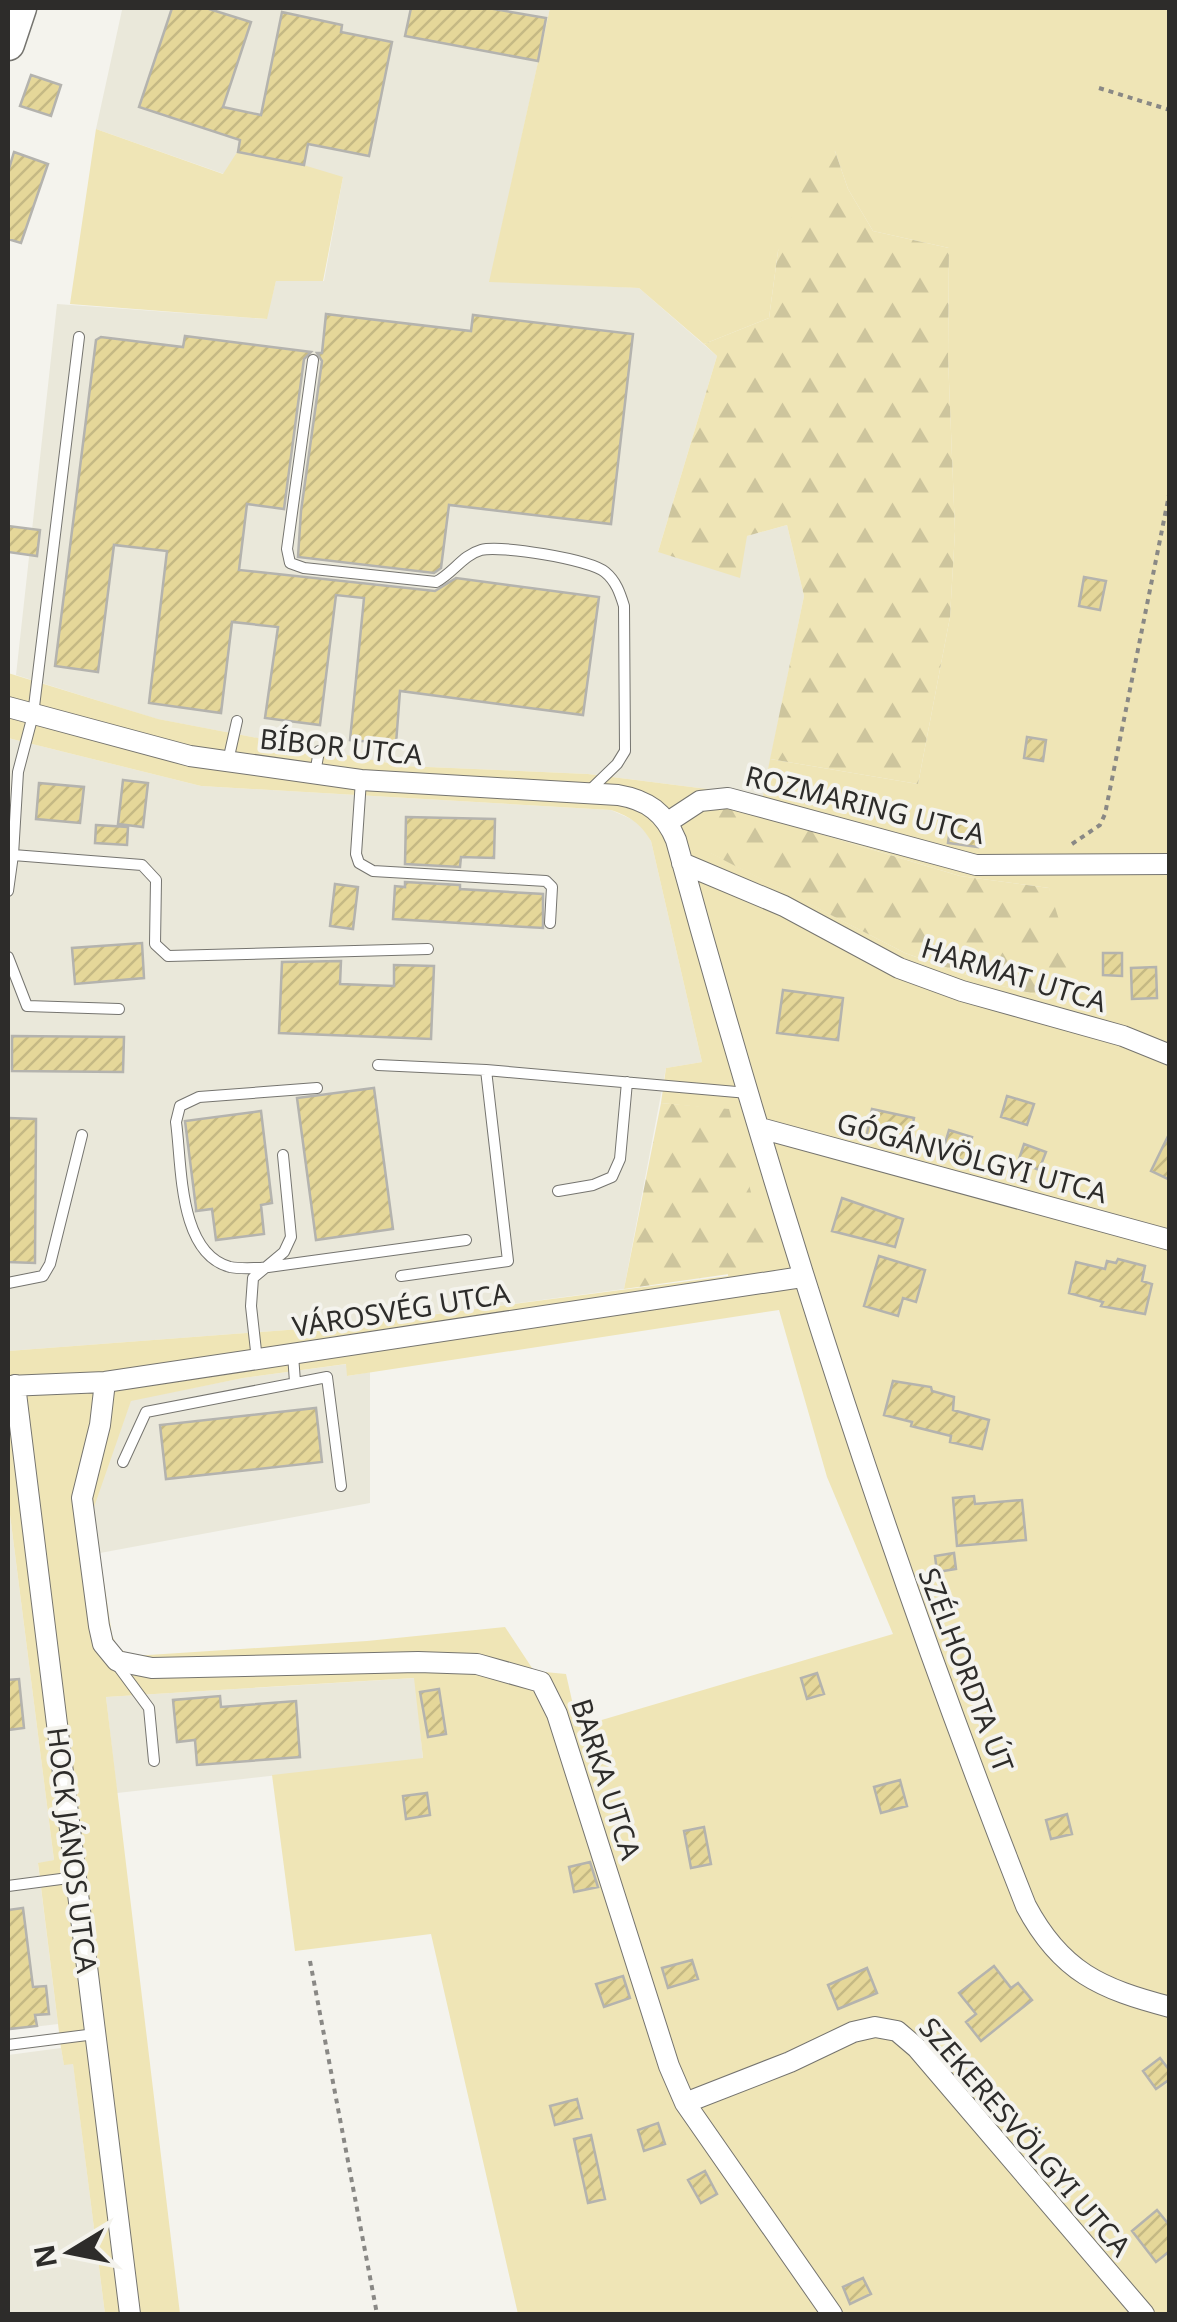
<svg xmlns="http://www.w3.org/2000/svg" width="1177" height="2322" viewBox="0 0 1177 2322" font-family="'Noto Sans',sans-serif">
<defs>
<pattern id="forest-firs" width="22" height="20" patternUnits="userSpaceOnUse" patternTransform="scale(2.5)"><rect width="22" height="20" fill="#efe5b6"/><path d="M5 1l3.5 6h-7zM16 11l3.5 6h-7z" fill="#cdc59d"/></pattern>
<pattern id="building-hatch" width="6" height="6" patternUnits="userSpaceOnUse" patternTransform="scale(2.5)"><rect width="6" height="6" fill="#e5d799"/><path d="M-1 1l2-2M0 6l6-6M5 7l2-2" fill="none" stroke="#c5b984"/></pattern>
</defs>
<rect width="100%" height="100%" fill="#f4f3ed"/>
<path fill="#eae8da" d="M116 8H550L490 281 639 288 717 356 658 552 747 536 787 525 804 596 763 796 588 774 404 766 157 719 16 675 57 304 266 319 276 281H324L343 177 224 174 96 129 122 10Z
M8 738 201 786 611 810 640 823 651 841 702 1062 666 1068 624 1289 354 1325 8 1351Z
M347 1364 348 1376 370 1372V1503L100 1553 92 1509 131 1400 243 1378Z
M8 1499 54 1860 38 1864 58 2024 8 2030Z
M415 1678 423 1759 117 1793 106 1697Z
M61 2048 64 2064 73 2063 105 2314H8V2055Z"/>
<path fill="#efe5b6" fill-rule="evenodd" d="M550 8H1169V2314H518L431 1934 295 1951 272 1775 423 1758 414 1678 106 1697 180 2314H105L73 2064 64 2065 61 2048 38 1863 54 1860 8 1499V1351L354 1325 728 1276 729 1110 661 1103 666 1068 702 1062 651 841C640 823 631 817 611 810L201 786 8 738V673L158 719 404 766 588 774 763 796 770 759 918 784 950 617 955 531 948 357 949 248 873 231 848 189 835 151 778 251 769 318 704 344 639 288 489 282ZM718 803 960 876 1049 888 1062 1001 990 983 905 953 711 853ZM779 1310 827 1477 893 1634 578 1727 566 1674 534 1671 505 1627 367 1641 133 1656 118 1648 112 1635 93 1510 131 1401 243 1378 346 1364 347 1376Z
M96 129 223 174 241 146 343 177 323 281H276L267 319 70 304Z"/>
<path fill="url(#forest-firs)" d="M835 151 848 189 873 231 949 248 948 357 955 531 950 617 918 784 770 759 804 596 787 525 747 536 740 578 658 552 717 356 704 344 769 318 778 251 813 163Z
M717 803 960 876 1049 888 1071 958 1062 1001 990 983 905 953 710 853V816Z
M661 1103 729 1109 771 1268 624 1289Z"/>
<path fill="url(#building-hatch)" stroke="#b4b3ae" stroke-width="2.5" d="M172 8H206L251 22 223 107 261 115 282 12 342 25 341 32 392 42 369 156 308 144 304 165 238 152 240 140 139 107Z
M411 8H488L546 18 538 61 405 36Z
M31 75 61 85 51 116 20 106Z
M14 152 48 164 21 243 8 239V172Z
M326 314 471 331 473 315 633 334 611 524 449 505 441 568 434 573 298 557 301 511 322 361 317 353H322Z
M185 336 311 352 304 359 284 509 247 504 239 570 435 591 456 578 599 597 583 715 400 691 396 744 350 740 364 598 336 595 320 725 265 718 278 627 232 622 221 713 149 703 167 551 114 545 98 672 55 666 96 340 101 337 183 347Z
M8 526 40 530 37 556 8 552Z
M1084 577 1106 581 1100 610 1079 606Z
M1027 737 1046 740 1043 761 1024 758Z
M123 780 148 783 143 827 118 824Z
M39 783 84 787 80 823 36 819Z
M406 817 495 819 494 858 461 857 460 867 405 864Z
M951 821 981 824 978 847 948 843Z
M96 825 128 827 127 845 95 843Z
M405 882 460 885V889L543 894V928L393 919 395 886 405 887Z
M335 884 358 887 353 929 330 926Z
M142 943 144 978 75 984 72 948Z
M1103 953H1122V976L1103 975Z
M341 961 340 984 394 986V965L434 966 431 1039 279 1033 282 962Z
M1156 967 1157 998 1132 999 1131 968Z
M783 990 843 998 838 1040 777 1033Z
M12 1036 124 1037 123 1072 12 1071Z
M374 1088 393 1229 316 1240 297 1098Z
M1007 1096 1034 1104 1027 1125 1001 1117Z
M872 1109 914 1118 908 1147 866 1138Z
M261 1111 272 1203 261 1205 264 1234 216 1240 212 1209 196 1211V1208L185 1121Z
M8 1118 36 1119 35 1263 8 1262Z
M949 1130 972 1137 965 1161 942 1154Z
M1170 1132V1180L1151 1171Z
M1024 1144 1046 1152 1039 1170 1018 1162Z
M842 1198 903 1219 895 1247 832 1231Z
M879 1256 925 1270 916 1302 903 1298 898 1316 864 1306Z
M1118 1259 1145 1266 1142 1281 1152 1284 1145 1314 1101 1306 1103 1302 1069 1293 1076 1262 1105 1269 1107 1261 1116 1263Z
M893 1381 931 1387 932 1391 954 1397 953 1410 989 1420 982 1449 950 1442 951 1436 911 1426 912 1422 884 1415Z
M316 1408 322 1462 166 1479 160 1425Z
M974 1496 975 1504 1022 1500 1026 1540 957 1546 953 1498Z
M954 1553 956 1569 937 1572 935 1556Z
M817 1673 824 1694 807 1699 801 1678Z
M19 1679 24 1728 8 1730V1680Z
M439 1689 446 1734 428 1737 420 1692Z
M220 1696 221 1707 296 1701 300 1757 197 1765 195 1740 177 1742 173 1700Z
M900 1780 907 1806 881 1813 874 1787Z
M427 1793 430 1815 406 1819 403 1796Z
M1067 1814 1072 1834 1051 1839 1046 1820Z
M704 1827 711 1864 691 1868 684 1831Z
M590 1862 598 1887 574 1892 569 1867Z
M23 1908 33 1987 46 1986 49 2014 35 2015 37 2026 9 2029 8 1910Z
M692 1960 698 1979 668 1988 662 1968Z
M994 1966 1011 1988 1018 1983 1032 2000 981 2041 966 2022 976 2014 959 1993Z
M867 1968 877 1993 838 2009 828 1985Z
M623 1976 630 1998 604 2007 596 1984Z
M1160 2058 1170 2071V2079L1156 2089 1143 2071Z
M577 2099 582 2118 555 2125 550 2106Z
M658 2123 665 2144 644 2151 638 2130Z
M591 2135 605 2199 588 2203 574 2139Z
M705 2171 717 2194 701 2203 688 2180Z
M1157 2210 1170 2226V2251L1156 2262 1132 2231Z
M863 2278 871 2294 850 2304 843 2287Z"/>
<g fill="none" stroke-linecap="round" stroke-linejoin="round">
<g stroke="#75746f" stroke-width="12">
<path id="lane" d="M79 337 33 715 18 772 13 855 142 865 156 880 155 944 168 956 428 949
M313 360 287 549 290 563 304 568 436 582C453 573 463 555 481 550 500 545 589 559 605 572 616 581 620 593 624 606L625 751 617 764 588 792
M228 761 237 721
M315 773 319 751
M361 780 356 854 359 863 373 871 546 881 552 887 550 923
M8 891 13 855
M8 957 27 1006 119 1009
M378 1065 486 1070 748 1093
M317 1088 199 1097 180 1106 176 1122C182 1165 178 1253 230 1267 239 1269 252 1268 261 1268L466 1240
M558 1191 593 1185 612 1177 620 1159 627 1082
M401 1276 508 1261 486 1070
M8 1283 43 1276 50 1264 82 1135
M293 1355 295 1382
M257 1360 251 1306 253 1278 284 1252 291 1237 283 1155
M123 1462 146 1412 327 1377 341 1486
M115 1662 149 1708 154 1761
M8 1886 76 1877
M8 2045 95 2034"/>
</g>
<g stroke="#75746f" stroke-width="22">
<path id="street" d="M8 707 190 756 361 780 618 795C648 800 665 813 676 840 775 1202 888 1558 1026 1906 1061 1972 1101 1989 1170 2007
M668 822 700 801 728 798 976 865 1170 864
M682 863 784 906 899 968 962 991 1123 1036 1170 1055
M760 1128 1170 1240
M105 1382 100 1425 82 1498 99 1626 103 1644 117 1661 152 1668 418 1662 477 1664 541 1682 557 1714 669 2066 685 2103 832 2314
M15 1385 130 2314
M8 1386 105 1382 802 1277
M685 2103 790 2062 853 2032 875 2027 897 2031 917 2048 1144 2314"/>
</g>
<g stroke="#75746f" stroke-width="35">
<path id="primary" d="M8 44 20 8"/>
</g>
<path stroke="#898885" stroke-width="4" stroke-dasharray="5 5" stroke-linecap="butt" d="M1099 88 1170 110
M1072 844 1100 825 1105 814 1169 495
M310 1961 377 2314"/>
<use href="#lane" stroke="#fff" stroke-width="10"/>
<use href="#street" stroke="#fff" stroke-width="20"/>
<use href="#primary" stroke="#fff" stroke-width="32"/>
</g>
<g text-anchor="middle" stroke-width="8" stroke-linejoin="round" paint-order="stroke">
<g font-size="28" fill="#2d2c2a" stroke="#f4f3ed">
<text transform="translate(341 747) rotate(6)" y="10">BÍBOR UTCA</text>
<text transform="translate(865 805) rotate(14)" y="10">ROZMARING UTCA</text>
<text transform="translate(1014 975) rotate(17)" y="10">HARMAT UTCA</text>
<text transform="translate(972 1158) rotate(15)" y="10">GÓGÁNVÖLGYI UTCA</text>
<text transform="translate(401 1310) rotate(-9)" y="10">VÁROSVÉG UTCA</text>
<text transform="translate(966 1670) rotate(69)" y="10">SZÉLHORDTA ÚT</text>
<text transform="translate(606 1779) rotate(72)" y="10">BARKA UTCA</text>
<text transform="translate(72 1850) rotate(83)" y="10">HOCK JÁNOS UTCA</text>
<text transform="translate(1025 2137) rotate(49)" y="10">SZEKERESVÖLGYI UTCA</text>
</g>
</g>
<rect width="1177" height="2322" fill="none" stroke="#2d2c2a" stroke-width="20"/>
<g transform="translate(70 2252) rotate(260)" stroke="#f4f3ed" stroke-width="8" paint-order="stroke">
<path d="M0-8L18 38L0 25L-18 38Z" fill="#2d2c2a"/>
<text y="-15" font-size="28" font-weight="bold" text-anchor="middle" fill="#2d2c2a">N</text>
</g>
</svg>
